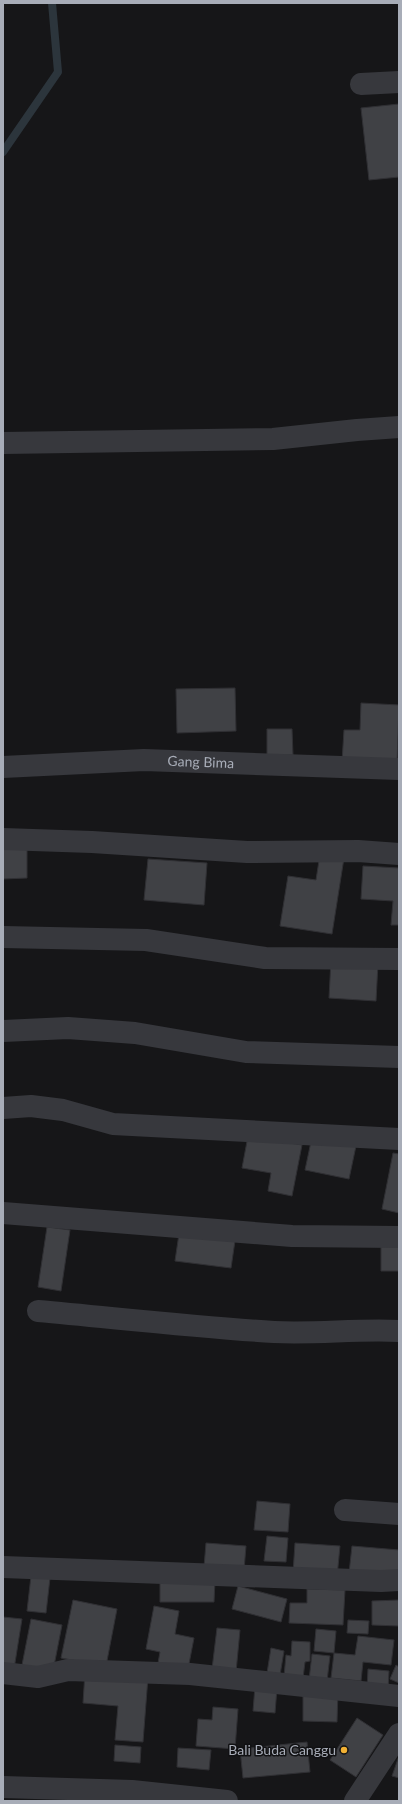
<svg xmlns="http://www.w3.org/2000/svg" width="402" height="1804" viewBox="0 0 402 1804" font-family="Lato,sans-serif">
<rect width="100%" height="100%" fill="#161618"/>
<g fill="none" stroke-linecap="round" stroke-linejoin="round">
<path stroke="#2c353c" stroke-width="8" d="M3 152 58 72 52 3"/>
</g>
<path fill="#404145" stroke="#303034" d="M399 104V177L369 180 361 108Z
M235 688 236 731 177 733 176 689Z
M361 703 399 705 397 763 342 762 344 730H360Z
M267 729H292L293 755 267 756Z
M3 846H27V878L3 879Z
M320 854 344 858 332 934 280 926 288 876 316 880Z
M148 859 207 863 204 905 144 900Z
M363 866 399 868V925H391L393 901 361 899Z
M331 960 378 963 376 1001 329 998Z
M248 1136 302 1145 292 1196 268 1191 271 1173 242 1168Z
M312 1137 356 1146 349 1179 305 1170Z
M393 1153 399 1154V1213L382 1209Z
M47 1227 70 1230 61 1291 38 1287Z
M180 1227 236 1234 231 1268 175 1261Z
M381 1237H399V1271H381Z
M257 1501 290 1504 288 1532 254 1530Z
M267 1536 288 1538 286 1562 264 1561Z
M206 1543 246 1546 244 1570 204 1567Z
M295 1543 340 1546 337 1577 293 1573Z
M352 1546 399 1550V1577L349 1573Z
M31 1576 50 1578 46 1613 27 1611Z
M160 1580H215L214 1602H160Z
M238 1586 287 1599 281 1622 232 1609Z
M307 1589 345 1590 343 1625 289 1623 290 1603H307Z
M73 1600 117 1609 106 1666 61 1658Z
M399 1600V1626L372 1625V1601Z
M154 1606 179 1611 175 1634 194 1638 188 1669 158 1663 160 1652 146 1649Z
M3 1617 22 1619 14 1669 3 1668Z
M31 1619 62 1625 53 1671 22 1665Z
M348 1620 369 1621 368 1634 347 1633Z
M217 1628 240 1630 236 1672 212 1669Z
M316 1629 336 1631 334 1653 314 1651Z
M358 1636 394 1640 391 1665 363 1662 361 1681 331 1678 334 1653 355 1655Z
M292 1641 310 1642V1661L305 1662 303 1678 284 1676 286 1655 291 1656Z
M271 1648 284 1651 280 1675 267 1673Z
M312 1654 330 1656 327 1681 309 1680Z
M396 1665 399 1667V1683L390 1679Z
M368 1669 389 1671 388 1690 367 1689Z
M85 1672 148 1677 143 1742 115 1740 118 1706 83 1703Z
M255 1686 277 1688 275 1713 253 1711Z
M303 1690H338L337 1722 303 1721Z
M213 1707 238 1709 235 1749 196 1746 198 1719 212 1720Z
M357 1718 383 1735 356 1777 330 1760Z
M307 1742 310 1772 243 1778 240 1749Z
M115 1745 141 1747 140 1763 114 1761Z
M178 1748 211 1750 209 1770 177 1767Z
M399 1756V1778L392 1776Z"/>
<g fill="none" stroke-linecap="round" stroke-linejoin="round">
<g stroke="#37383d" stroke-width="22">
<path d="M361 84 399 82"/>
<path d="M3 443 273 439 357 430 399 427"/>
<path id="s1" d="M3 767 144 760 399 769"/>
<path d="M3 839 92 842 247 852 358 851 399 854"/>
<path d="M3 937 146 940 265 958 399 959"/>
<path d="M3 1031 68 1028 135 1033 246 1052 399 1057"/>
<path d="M3 1108 31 1106 63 1110 113 1124 399 1139"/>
<path d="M3 1213 292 1236 399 1237"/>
<path d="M38 1311C116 1318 195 1327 274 1332 316 1334 357 1329 399 1331"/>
<path d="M345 1510 399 1514"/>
<path d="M3 1567 381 1581 399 1580"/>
<path d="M3 1673 38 1677 68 1670 190 1674 399 1696"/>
<path d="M3 1787 132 1791 227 1801"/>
<path d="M355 1801 399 1734"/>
</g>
</g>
<circle fill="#f2b134" stroke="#111113" stroke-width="1.5" cx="344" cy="1750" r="4"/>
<g text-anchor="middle" stroke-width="3" stroke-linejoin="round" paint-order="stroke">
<g font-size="14" fill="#a8adb8" stroke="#111113">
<text dy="5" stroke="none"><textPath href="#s1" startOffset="198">Gang Bima</textPath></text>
</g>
<g font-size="14" fill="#a8adb8" stroke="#111113" text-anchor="end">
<text x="336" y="1755">Bali Buda Canggu</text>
</g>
</g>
<rect width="402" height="1804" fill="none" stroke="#a8adb8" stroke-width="8"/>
</svg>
